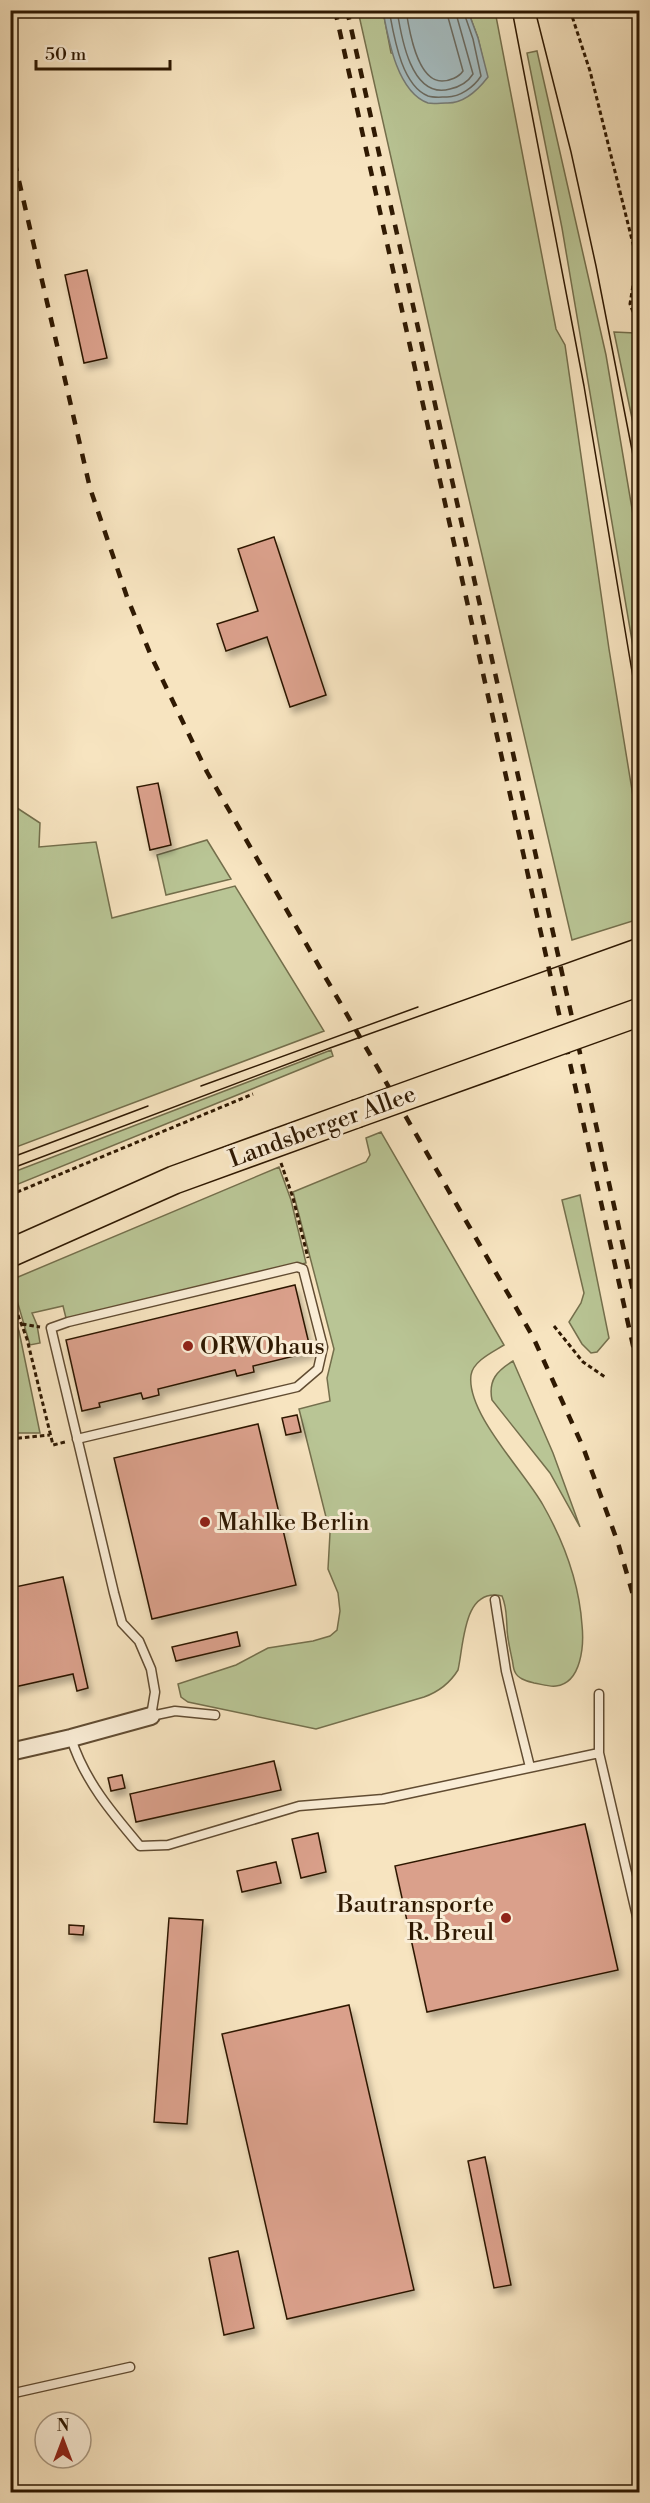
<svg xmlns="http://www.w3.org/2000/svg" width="650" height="2503" viewBox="0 0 650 2503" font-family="'Libre Bodoni',serif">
<defs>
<filter id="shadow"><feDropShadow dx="3.5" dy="6" stdDeviation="3" flood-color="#0004"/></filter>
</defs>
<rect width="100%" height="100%" fill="#f7e4c0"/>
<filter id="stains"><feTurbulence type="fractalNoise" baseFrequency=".00333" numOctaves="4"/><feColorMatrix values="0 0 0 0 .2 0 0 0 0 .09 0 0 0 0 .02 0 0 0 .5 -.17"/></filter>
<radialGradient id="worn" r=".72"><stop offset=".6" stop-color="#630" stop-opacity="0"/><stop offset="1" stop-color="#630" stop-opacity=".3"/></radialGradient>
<path fill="#b9c595" stroke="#746f4c" stroke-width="1.5" d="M358 11H383L391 53 487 77 478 38 468 11H495L556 329 565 345 609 649 639 833V919L572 940 440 375Z
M537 51 606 355 639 550V682L562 228 527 53Z
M614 332 635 333 639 347V452Z
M11 804 40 823 39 847 96 842 112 918 235 886 324 1031 11 1149Z
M207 840 231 879 166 895 157 855Z
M331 1050 333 1056 11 1187V1173Z
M381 1132 504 1345C493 1352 473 1361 471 1375 466 1413 524 1471 543 1505 564 1542 579 1582 582 1625 584 1644 582 1683 556 1686 549 1687 541 1684 534 1683 527 1681 518 1679 515 1672 513 1669 513 1662 512 1659 510 1649 507 1638 507 1627 506 1615 507 1608 502 1596 463 1587 464 1644 458 1670 450 1683 438 1692 424 1697L316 1729 188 1702 181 1697 178 1684 236 1665 268 1648 313 1641 330 1636 337 1630 340 1611 338 1593 328 1569 330 1533 299 1409 330 1401 327 1378 334 1349 293 1192 366 1162 370 1155 366 1138Z
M279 1167 291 1200 306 1263 81 1315 66 1318 63 1306 32 1313 37 1325 40 1343 30 1345 11 1280Z
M580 1195 609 1338 597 1352 591 1353 582 1344 569 1322 581 1303 584 1293 562 1200Z
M10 1310 19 1331 40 1433H11Z
M513 1361 553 1453 580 1527 550 1473 492 1400C488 1380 497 1371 513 1361Z"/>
<path fill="#a4bbbf" stroke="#757a73" stroke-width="1.5" d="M383 11H468L478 38 488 77C478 90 464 104 446 103 441 103 433 104 428 103 397 92 388 38 383 11Z"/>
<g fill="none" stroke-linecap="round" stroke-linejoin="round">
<path stroke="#6a6a60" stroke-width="1.5" d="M389 10C394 36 401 85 428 96 434 98 441 97 447 97 460 97 474 87 481 76L473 39 463 10
M397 10C401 36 411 100 450 89 459 87 468 82 473 74L455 10
M406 10C409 30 417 81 442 81 450 81 459 77 463 71L446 10"/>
</g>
<path fill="#daa08b" stroke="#2f1902" stroke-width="1.5" filter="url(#shadow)" d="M87 270 107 358 84 363 65 275Z
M274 537 326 695 290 707 267 637 226 651 217 624 258 611 238 549Z
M158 783 171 845 150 850 137 787Z
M295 1285 311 1352 253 1366 254 1372 237 1376 235 1370 158 1389 159 1395 143 1399 141 1393 99 1403 100 1407 82 1411 66 1340Z
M297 1415 301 1432 286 1435 282 1418Z
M258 1424 296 1585 152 1619 114 1458Z
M63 1577 88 1688 77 1691 73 1674 10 1688V1588Z
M237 1632 240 1646 176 1661 172 1647Z
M274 1761 281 1790 136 1822 130 1794Z
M122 1775 125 1788 111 1791 108 1778Z
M585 1824 618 1970 427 2012 395 1866Z
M318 1833 326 1872 301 1878 292 1839Z
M276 1862 281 1883 242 1892 237 1871Z
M169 1918 203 1920 187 2124 154 2122Z
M69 1925 84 1926 83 1935 69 1934Z
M349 2005 414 2290 287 2319 222 2034Z
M485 2157 511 2285 494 2288 468 2161Z
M238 2251 254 2328 224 2335 209 2258Z"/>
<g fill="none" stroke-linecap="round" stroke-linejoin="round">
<g stroke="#614c32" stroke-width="11">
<path id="lane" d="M77 1439 297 1387 318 1369 323 1347 303 1269 297 1267 68 1322 51 1328 114 1593 122 1623 139 1641 151 1669 155 1692 151 1716 175 1711 215 1715
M495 1600 506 1671 530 1767
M599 1694V1753L640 1929
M71 1738C84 1780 112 1813 140 1846L168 1845 299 1806 383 1799 599 1753
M10 2394 130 2367"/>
</g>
<g stroke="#614c32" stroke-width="20">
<path id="street" d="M10 1752 71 1738 151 1716"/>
</g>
<g stroke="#2f1902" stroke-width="30">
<path id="primary" d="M10 1253 174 1180 356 1114"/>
</g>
<path stroke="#2f1902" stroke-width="3" stroke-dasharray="4.5 3" stroke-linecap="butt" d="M570 10 590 71 637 260 630 304 640 330
M281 1163 293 1198 308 1258
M10 1195 253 1094
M10 1294 27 1339 53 1445 65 1442
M22 1324 40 1327
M554 1326 583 1362 605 1377
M10 1439 50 1435"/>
<use href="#lane" stroke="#faedd6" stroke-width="8"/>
<use href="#street" stroke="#faedd6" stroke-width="16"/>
<use href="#primary" stroke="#f7e4c0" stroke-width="27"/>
<path stroke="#2f1902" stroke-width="1.5" d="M512 10 584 386 640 719
M535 10 571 152 596 266 640 491
M201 1086 418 1007
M10 1158 148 1106
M10 1169 330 1048 640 937"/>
<path stroke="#2f1902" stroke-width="4.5" stroke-dasharray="10 10" stroke-linecap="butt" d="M335 10 640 1377
M347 10 640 1322
M10 142 90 488 127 597 152 658 207 772 533 1337 583 1447 618 1543 640 1619
M634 1652 640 1685"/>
<g stroke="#2f1902" stroke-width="30" stroke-linecap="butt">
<path id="primary-bridge" d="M356 1114 640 1012"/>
</g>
<use href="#primary-bridge" stroke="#f7e4c0" stroke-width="27"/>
</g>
<g fill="#8f2418" stroke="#faedd6" stroke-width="2">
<circle cx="188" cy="1346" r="6"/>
<circle cx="205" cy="1522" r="6"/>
<circle cx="506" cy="1918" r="6"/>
</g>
<g text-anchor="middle" stroke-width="6" stroke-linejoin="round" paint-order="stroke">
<g font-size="24" fill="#2f1902" stroke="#faedd6">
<text transform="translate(322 1126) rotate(-20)" y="8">Landsberger Allee</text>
</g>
<g font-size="24" fill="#2f1902" stroke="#faedd6" text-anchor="start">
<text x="200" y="1354">ORWOhaus</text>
<text x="217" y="1530">Mahlke Berlin</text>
<text x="494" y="1912" text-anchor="end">Bautransporte<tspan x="494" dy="28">R. Breul</tspan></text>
</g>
</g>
<rect width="650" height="2503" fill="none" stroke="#f7e4c0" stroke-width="36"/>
<rect x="12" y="12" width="626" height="2479" fill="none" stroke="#2f1902" stroke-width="3"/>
<rect x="18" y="18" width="614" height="2467" fill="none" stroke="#2f1902" stroke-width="1.5"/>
<g transform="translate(63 2440)"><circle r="28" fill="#faedd6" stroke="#a99881" stroke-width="1.5"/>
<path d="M0-4.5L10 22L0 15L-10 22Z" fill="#8f2418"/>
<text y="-9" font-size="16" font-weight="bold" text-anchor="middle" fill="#2f1902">N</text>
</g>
<path d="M36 60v9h134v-9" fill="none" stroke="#2f1902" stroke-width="3"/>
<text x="45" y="60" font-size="18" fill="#2f1902" stroke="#faedd6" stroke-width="4.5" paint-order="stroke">50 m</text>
<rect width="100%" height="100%" filter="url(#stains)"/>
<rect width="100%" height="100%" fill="url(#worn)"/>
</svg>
